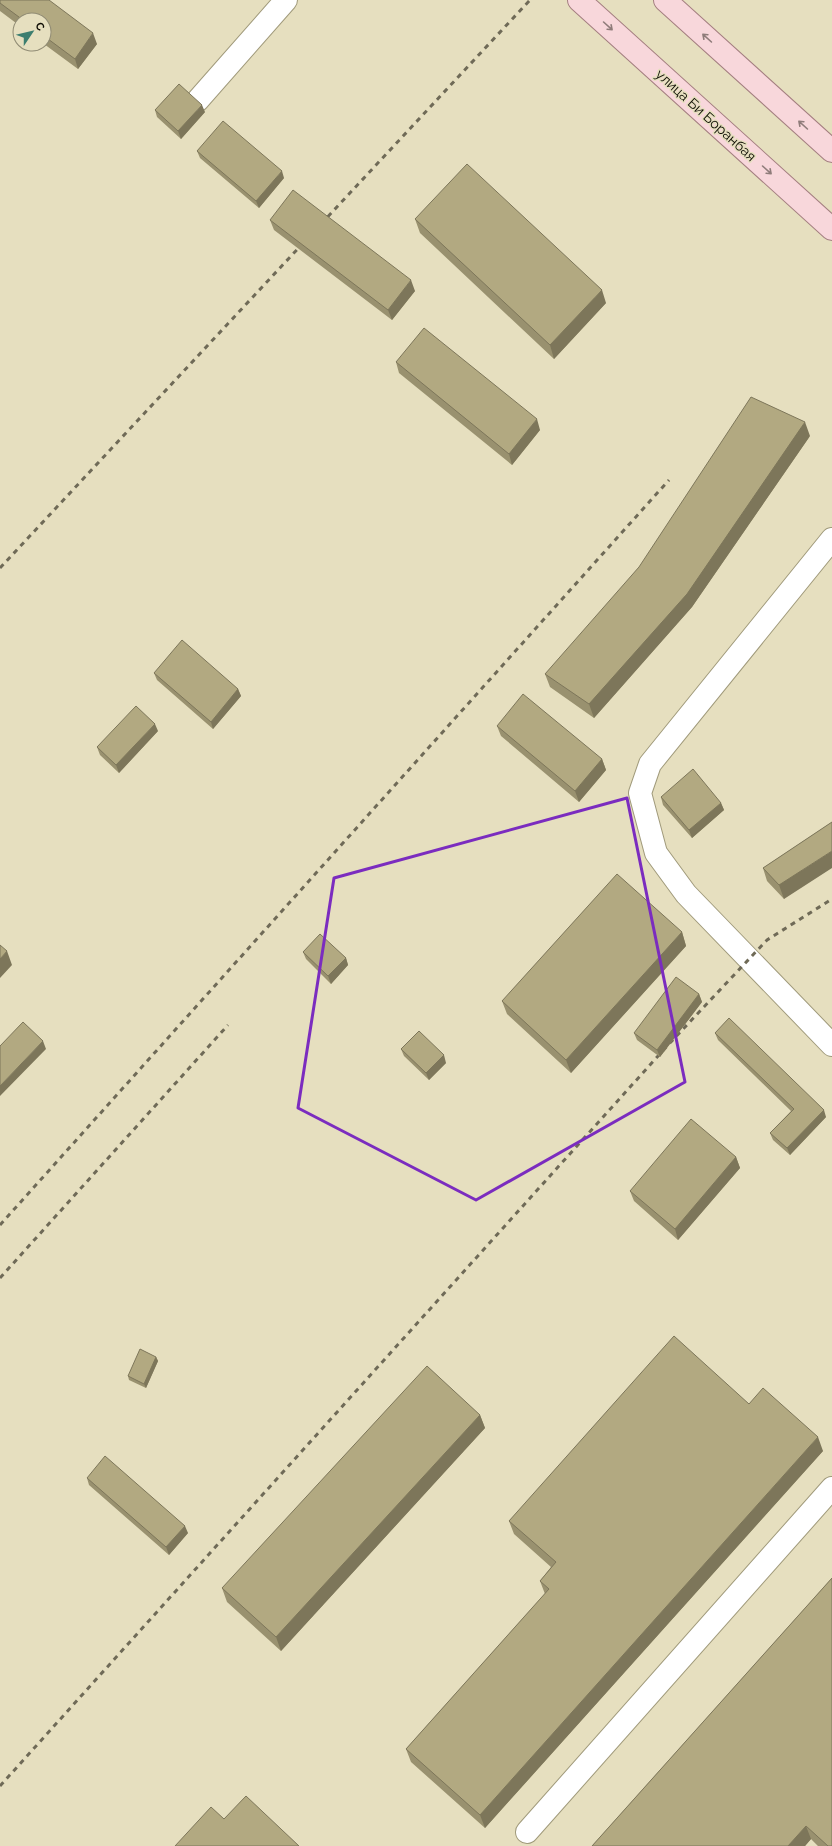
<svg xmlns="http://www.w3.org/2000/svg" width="832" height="1846" viewBox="0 0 832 1846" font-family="Raleway,sans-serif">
<rect width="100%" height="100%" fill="#e6dfbf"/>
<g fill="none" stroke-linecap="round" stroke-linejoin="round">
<g stroke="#a09a7b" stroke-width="24">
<path id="minor" d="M198 100 286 0
M832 539 650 764 640 793 656 853 686 894 832 1045
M527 1832 832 1488"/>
</g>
<g stroke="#a47f80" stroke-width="24">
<path id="major" d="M579 0 832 229
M665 0 832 151"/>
</g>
<use href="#minor" stroke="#fff" stroke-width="22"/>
<use href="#major" stroke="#f8d7db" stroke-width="22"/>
<path stroke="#6f6a57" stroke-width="3" stroke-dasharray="5 5" stroke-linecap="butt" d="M321 224 530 0
M0 568 306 240
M0 1225 669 480
M0 1278 228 1025
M0 1786 668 1045 767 940 832 899"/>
</g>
<path fill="#99916f" d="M0 0 97 44 78 69 44 44V20H20V26L0 11Z
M155 110 205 112 181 139 157 117Z
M197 151 284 178 259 208 200 158Z
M415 219 606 303 554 359 420 233Z
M270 220 415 291 392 320 274 230Z
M396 362 540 430 512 465 399 373Z
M810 436 692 607 594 718 550 687 545 674Z
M154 673 238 689 241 696 213 729 157 680Z
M497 726 602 759 606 770 579 802 501 736Z
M158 731 119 773 100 755 97 747Z
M661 797 721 803 724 810 692 838 663 805Z
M832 822 784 899 767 881 763 868Z
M682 932 686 946 571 1073 507 1014 502 1001Z
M303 952 346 958 348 965 331 984 306 959Z
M699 994 702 1002 660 1057 637 1040 634 1033Z
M715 1033 826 1117 790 1155 773 1140 770 1133 791 1111 718 1040Z
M401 1049 446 1063 429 1080 404 1056Z
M736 1157 740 1168 678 1240 634 1201 630 1191Z
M156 1357 158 1361 146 1388 129 1380 128 1376Z
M749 1404 823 1451 485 1828 411 1762 406 1749 545 1594 540 1581 551 1567 514 1534 509 1521Z
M480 1415 485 1428 281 1651 227 1602 222 1588Z
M87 1478 188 1533 169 1555 89 1485Z
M832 1578V1846H818L811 1839 805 1846H592Z"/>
<path fill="#7d765a" d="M93 33 97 44 78 69 75 59Z
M202 105 205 112 181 139 178 131Z
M282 171 284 178 259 208 256 201Z
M411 280 415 291 392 320 388 310Z
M602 290 606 303 554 359 550 345Z
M537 419 540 430 512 465 509 454Z
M805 422 810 436 692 607 594 718 589 704Z
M238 689 241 696 213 729 211 722Z
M155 724 158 731 119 773 116 765Z
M602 759 606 770 579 802 575 791Z
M721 803 724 810 692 838 689 830Z
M832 851V868L784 899 779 885Z
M682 932 686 946 571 1073 566 1060Z
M7 951 12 965 0 978V959Z
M346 958 348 965 331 984 328 976Z
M699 994 702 1002 660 1057 657 1050Z
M43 1041 46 1049 0 1096V1086Z
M444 1055 446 1063 429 1080 426 1073Z
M824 1110 826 1117 790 1155 787 1148Z
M736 1157 740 1168 678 1240 675 1229Z
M156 1357 158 1361 146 1388 144 1384Z
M480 1415 485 1428 281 1651 276 1637Z
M818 1437 823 1451 485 1828 480 1815Z
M185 1526 188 1533 169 1555 166 1547Z
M806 1826 811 1839 805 1846H788Z"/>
<path fill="#b2a981" stroke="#7d765a" d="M0 0H49L93 33 75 59 44 36V20H23L0 3Z
M179 84 202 105 178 131 155 110Z
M223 121 282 171 256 201 197 151Z
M467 164 602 290 550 345 415 219Z
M293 190 411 280 388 310 270 220Z
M424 328 537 419 509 454 396 362Z
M751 397 805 422 687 594 589 704 545 674 639 567Z
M182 640 238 689 211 722 154 673Z
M523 694 602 759 575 791 497 726Z
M136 706 155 724 116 765 97 747Z
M693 769 721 803 689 830 661 797Z
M832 822V851L779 885 763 868Z
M617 874 682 932 566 1060 502 1001Z
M320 934 346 958 328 976 303 952Z
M0 945 7 951 0 959Z
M676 977 699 994 657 1050 634 1033Z
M729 1018 824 1110 787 1148 770 1133 794 1109 715 1033Z
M23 1022 43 1041 0 1086V1046Z
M419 1031 444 1055 426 1073 401 1049Z
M691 1119 736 1157 675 1229 630 1191Z
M674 1336 749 1404 763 1388 818 1437 480 1815 406 1749 549 1589 540 1581 556 1562 509 1521Z
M140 1349 156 1357 144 1384 128 1376Z
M427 1366 480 1415 276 1637 222 1588Z
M105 1456 185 1526 166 1547 87 1478Z
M832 1578V1846H828L806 1826 788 1846H592Z
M246 1796 299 1846H175L211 1807 224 1819Z"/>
<defs><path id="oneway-shaft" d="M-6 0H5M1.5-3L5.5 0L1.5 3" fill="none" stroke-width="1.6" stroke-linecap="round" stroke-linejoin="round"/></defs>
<g stroke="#8f7c7a">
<use href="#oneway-shaft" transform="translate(608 26) rotate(42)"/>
<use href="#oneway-shaft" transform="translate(707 38) rotate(-138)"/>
<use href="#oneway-shaft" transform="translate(803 125) rotate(-138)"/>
<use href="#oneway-shaft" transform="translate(767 170) rotate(42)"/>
</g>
<path fill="none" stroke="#7b2cbf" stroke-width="3" stroke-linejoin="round" d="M627 798 685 1082 476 1200 298 1108 334 878Z"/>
<g text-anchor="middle" stroke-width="3" stroke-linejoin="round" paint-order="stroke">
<g font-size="14" fill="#0e0c03" stroke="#e6dfbf">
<text transform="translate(706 115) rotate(42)" y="5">улица Би Боранбая</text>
</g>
</g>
<g transform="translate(32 32) rotate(55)"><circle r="19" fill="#e6dfbf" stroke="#908b74"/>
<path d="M0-3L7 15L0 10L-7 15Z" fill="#3c7e6f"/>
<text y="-6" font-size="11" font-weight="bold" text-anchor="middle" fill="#0e0c03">С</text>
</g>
</svg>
